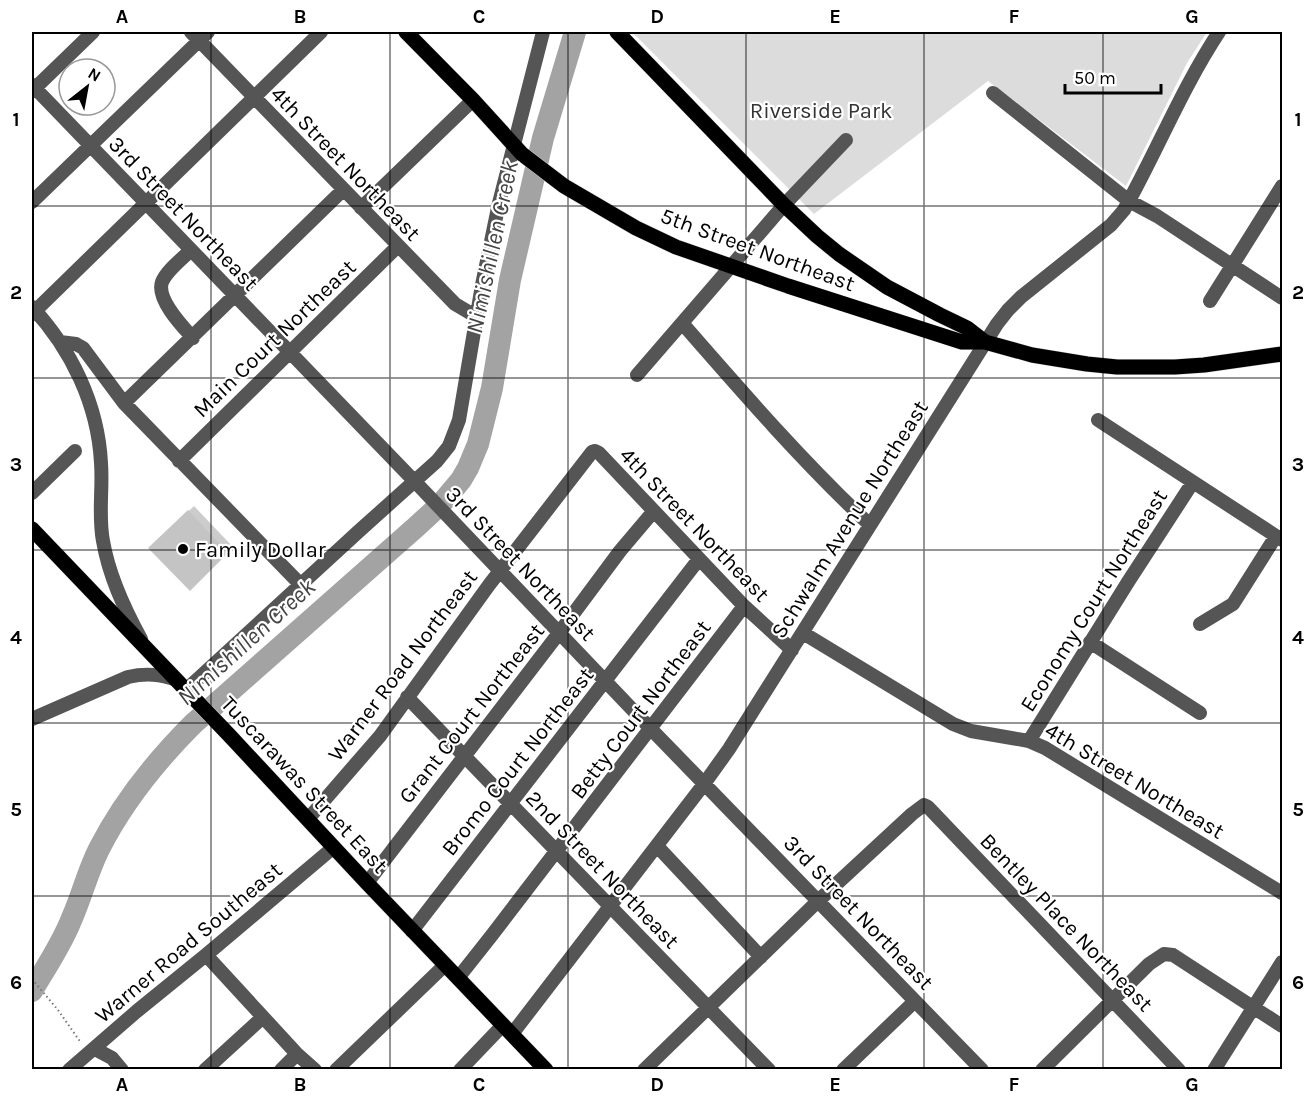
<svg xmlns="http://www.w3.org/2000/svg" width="1314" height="1101" viewBox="0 0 1314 1101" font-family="Karla,sans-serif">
<rect width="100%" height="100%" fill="#fff"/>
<path fill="#dcdcdc" d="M632 32H1207L1187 63 1126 186 988 81 814 214Z"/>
<path fill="#0003" d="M194 506 233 547 190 589 150 548Z"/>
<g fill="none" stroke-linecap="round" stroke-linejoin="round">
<path stroke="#a3a3a3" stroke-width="22" d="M32 991C46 967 62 944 72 918 82 895 88 871 99 849 123 802 156 761 193 724L416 527 440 505 461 480 468 468 478 444 492 388 510 280 543 138 575 32"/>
</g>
<path fill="#c4c4c4" d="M188 510 228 553 190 591 148 548Z"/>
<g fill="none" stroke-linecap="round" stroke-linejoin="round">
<g stroke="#dbdbdb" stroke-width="16">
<path id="major" d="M406 32 473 100 522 154 564 186 636 228 676 247 788 286 962 342H985L1032 355 1087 364 1117 367H1175L1204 365 1282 354
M617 32 784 205 817 236 839 254 887 287 940 315 967 328 985 342
M32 529 230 736 367 883 546 1070"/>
</g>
<path stroke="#777" stroke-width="2" stroke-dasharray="1.5 3" stroke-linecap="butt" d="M32 979 58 1010 79 1040 82 1042"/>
<path stroke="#555" stroke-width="14" d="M191 32 455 304 477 317
M32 85 421 488 650 728 982 1070
M32 91 93 32
M993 93 1129 201 1157 216 1282 298
M32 202 208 32
M361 208 473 100
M191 250C182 259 167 270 162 282 156 299 182 326 193 338
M1210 301 1282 186
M32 307C71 349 98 404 101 463 103 489 98 515 103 541 109 576 124 608 141 639
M32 314 321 32
M682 323C743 393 803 462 870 525
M60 342 76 344 83 348 124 403 301 585
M637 375 784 205 846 140
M124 403 343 190
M1098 420 1282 540
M179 461 398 246
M32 493 75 451
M1200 624 1233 604 1276 536
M803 633 953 724 971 731 1029 741 1045 748 1282 893
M1090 642 1200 713
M186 690 359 531 437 461 449 446 459 420 482 285 499 203 543 32
M407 697 769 1070
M32 719 128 677C146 673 160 674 177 680
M1029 741 1128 582 1193 482
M308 819 380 736 489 585 592 452 595 451 599 453 744 606 792 650
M657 846 761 957
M367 883 559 633 620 551 653 512
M412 931 699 559
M206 955 297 1054 315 1070
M458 978 492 935 744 606
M512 1034 704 784 729 749 997 324 1008 310 1021 297 1111 225 1124 210C1157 151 1182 88 1219 32
M95 1049 112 1058 122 1070
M69 1070 137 1011 206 955 334 847
M205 1070 263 1017
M281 1070 297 1054
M336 1070 445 965
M460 1070 503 1025
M644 1070 818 901 912 814 924 805 928 807 1179 1070
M843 1070 915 1001
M1042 1070 1149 964 1164 954 1173 955 1282 1026
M1214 1070 1282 962"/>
<use href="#major" stroke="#000" stroke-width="15"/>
</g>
<path fill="none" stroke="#000" stroke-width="1.5" stroke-opacity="0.55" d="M211 32V1070M390 32V1070M568 32V1070M746 32V1070M924 32V1070M1103 32V1070M32 206H1282M32 378H1282M32 550H1282M32 723H1282M32 896H1282"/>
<circle fill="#000" stroke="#fff" stroke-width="2" cx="183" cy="549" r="6"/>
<g text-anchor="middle" stroke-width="4.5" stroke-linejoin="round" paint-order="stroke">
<g font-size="22" fill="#333" stroke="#fff">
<text x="821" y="118">Riverside Park</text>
</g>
<g font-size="22" fill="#000" stroke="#fff">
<text transform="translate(346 163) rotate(46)" y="8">4th Street Northeast</text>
<text transform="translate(184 213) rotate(46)" y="8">3rd Street Northeast</text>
<text transform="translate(758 249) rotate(20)" y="8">5th Street Northeast</text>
<text transform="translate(274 338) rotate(-44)" y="8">Main Court Northeast</text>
<text transform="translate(849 519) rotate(-58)" y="8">Schwalm Avenue Northeast</text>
<text transform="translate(695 524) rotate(46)" y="8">4th Street Northeast</text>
<text transform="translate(521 563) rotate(46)" y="8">3rd Street Northeast</text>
<text transform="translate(1093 600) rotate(-58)" y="8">Economy Court Northeast</text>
<text transform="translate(402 665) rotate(-53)" y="8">Warner Road Northeast</text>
<text transform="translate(640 709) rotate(-53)" y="8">Betty Court Northeast</text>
<text transform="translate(471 713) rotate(-52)" y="8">Grant Court Northeast</text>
<text transform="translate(517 761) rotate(-52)" y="8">Bromo Court Northeast</text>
<text transform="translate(1135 780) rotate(31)" y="8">4th Street Northeast</text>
<text transform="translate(305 784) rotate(47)" y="8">Tuscarawas Street East</text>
<text transform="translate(603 869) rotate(46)" y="8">2nd Street Northeast</text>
<text transform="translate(859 912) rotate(46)" y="8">3rd Street Northeast</text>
<text transform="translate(1067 922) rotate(46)" y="8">Bentley Place Northeast</text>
<text transform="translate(188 942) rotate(-40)" y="8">Warner Road Southeast</text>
</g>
<g font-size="22" fill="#000" stroke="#fff" text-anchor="start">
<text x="195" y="557">Family Dollar</text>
</g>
<g font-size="24" font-style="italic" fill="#444" stroke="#fff">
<text transform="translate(492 247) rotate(-78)" y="8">Nimishillen Creek</text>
<text transform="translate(246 642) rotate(-42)" y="8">Nimishillen Creek</text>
</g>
</g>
<rect width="1314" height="1101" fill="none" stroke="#ffffff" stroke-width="66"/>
<g transform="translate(87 87) rotate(31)"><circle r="28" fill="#ffffff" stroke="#999999" stroke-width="1.5"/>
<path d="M0-4.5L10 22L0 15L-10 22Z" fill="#000000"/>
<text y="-9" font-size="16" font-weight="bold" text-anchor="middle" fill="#000000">N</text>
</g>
<path d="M1065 84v9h96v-9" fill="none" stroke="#000000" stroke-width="3"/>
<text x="1074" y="84" font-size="18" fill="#000000" stroke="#ffffff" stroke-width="4.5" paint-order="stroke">50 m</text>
<rect x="33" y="33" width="1248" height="1035" fill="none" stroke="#000" stroke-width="2"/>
<g font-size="20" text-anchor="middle" font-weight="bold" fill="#000">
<text x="122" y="23">A</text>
<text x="300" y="23">B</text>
<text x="479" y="23">C</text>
<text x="657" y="23">D</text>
<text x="835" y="23">E</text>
<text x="1014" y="23">F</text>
<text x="1192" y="23">G</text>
<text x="16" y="126">1</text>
<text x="1298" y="126">1</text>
<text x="16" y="299">2</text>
<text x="1298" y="299">2</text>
<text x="16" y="471">3</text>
<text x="1298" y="471">3</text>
<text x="16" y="644">4</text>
<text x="1298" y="644">4</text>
<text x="16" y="816">5</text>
<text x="1298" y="816">5</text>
<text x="16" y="989">6</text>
<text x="1298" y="989">6</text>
<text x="122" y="1091">A</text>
<text x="300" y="1091">B</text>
<text x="479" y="1091">C</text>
<text x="657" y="1091">D</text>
<text x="835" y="1091">E</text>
<text x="1014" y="1091">F</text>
<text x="1192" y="1091">G</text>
</g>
</svg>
